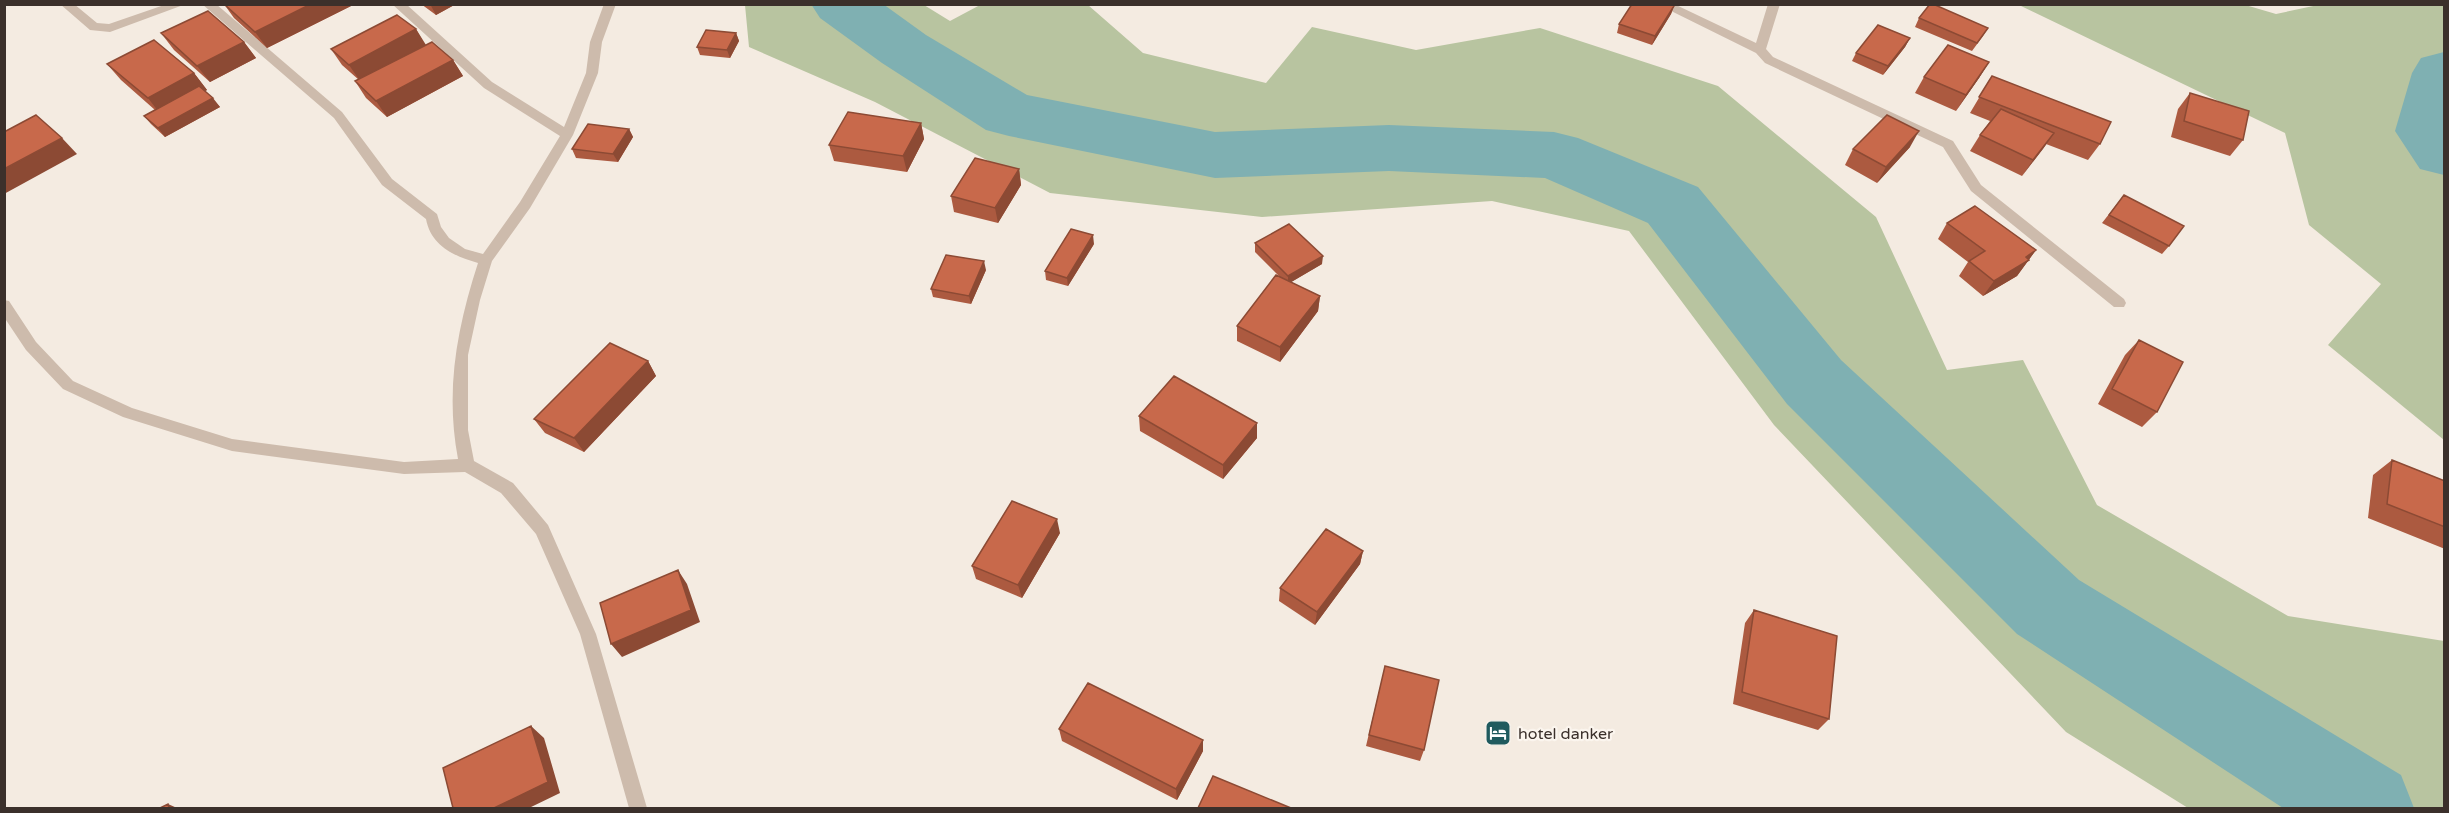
<svg xmlns="http://www.w3.org/2000/svg" width="2449" height="813" viewBox="0 0 2449 813" font-family="'Varela Round',sans-serif">
<rect width="100%" height="100%" fill="#f4ebe1"/>
<path fill="#b8c4a0" d="M2242 4 2276 14 2318 5H2444V440L2328 345 2381 284 2309 225 2285 133 2019 5Z
M745 5H924L950 21 980 5H1088L1143 53 1266 83 1312 27 1416 50 1540 28 1718 86 1876 217 1947 370 2023 360 2097 505 2288 616 2444 641V808H2188L2066 732 1774 425 1629 231 1492 201 1262 217 1050 193 875 102 749 47Z"/>
<g fill="none" stroke-linecap="round" stroke-linejoin="round">
<path fill="#7fb0b2" fill-rule="evenodd" d="M811 4H883L926 35 1027 95 1215 132 1389 125 1554 132 1578 138 1698 187 1841 360 2079 580 2401 775 2414 808H2283L2017 634 1787 404 1648 223 1545 178 1389 171 1215 178 1009 136 986 130 882 63 820 18Z
M2444 52V175L2420 169 2395 131 2412 73 2421 58Z"/>
<path fill="#cdbbac" fill-rule="evenodd" d="M60 4H74L97 23 109 24 167 4H186L110 32 90 30Z
M202 4H216L342 112 392 179 437 214 441 227 449 238 465 249 483 254 520 202 560 136 484 88 392 4H406L492 82 564 127 586 73 590 42 604 4H616L602 42 598 73 573 135 530 208 492 261 480 300 468 355V430L474 461 513 483 548 525 596 634 647 808H629L580 634 536 534 501 493 465 472 404 474 232 451 123 417 63 389 26 350 4 317V300L9 301 36 342 73 381 132 408 232 439 404 462 458 459C445 390 457 328 478 263 454 256 431 246 426 219L382 185 334 118Z
M1657 4H1674L1756 43 1768 4H1780L1766 49 1773 57 1953 141 1981 185 2124 299 2126 303 2124 307H2114L1971 191 1943 147 1765 63 1756 53Z"/>
</g>
<path fill="#ac5a40" d="M224 4H355L267 48 234 18Z
M421 4H456L436 15Z
M1674 6 1671 14 1652 45 1617 33 1619 24Z
M1919 18 1988 28 1983 36 1972 51 1915 27Z
M416 29 425 45 453 60 463 76 387 117 366 98 355 81 359 80 342 65 331 49Z
M161 33 244 42 256 58 210 82 174 50Z
M736 33 739 41 730 58 700 55 697 47Z
M1910 38 1905 47 1883 75 1852 61 1856 53Z
M1989 62 1979 78 1956 111 1915 93 1924 77Z
M107 64 194 73 207 90 205 91 220 107 165 137 151 124 144 116 155 110 121 80Z
M1992 76 2100 144 2088 160 2046 144 2022 176 1970 151 1980 135 1990 121 1970 113Z
M2190 93 2243 140 2230 156 2171 137 2178 109Z
M921 123 924 139 907 172 834 161 829 145Z
M629 129 633 137 618 162 576 158 572 149Z
M1910 147 1877 183 1845 165 1853 149Z
M1019 169 1021 185 998 223 954 212 951 196Z
M2124 195 2169 246 2162 254 2102 223Z
M1947 223 2036 250 2017 276 1983 296 1959 276 1968 262 1938 239Z
M1255 243 1322 264 1291 282 1320 296 1318 311 1280 362 1237 341V326L1280 277 1255 252Z
M1094 244 1068 286 1046 280 1045 271Z
M986 270 971 304 933 297 931 289Z
M2139 340 2157 412 2142 427 2098 404 2125 355Z
M648 361 656 376 584 452 545 433 534 419Z
M1139 416 1257 438 1223 479 1140 431Z
M2392 460 2445 481V549L2368 518 2373 475Z
M1060 533 1022 598 976 579 972 566Z
M1363 551 1360 564 1315 625 1279 601 1280 588Z
M1754 610 1829 719 1818 730 1733 704 1745 623Z
M1385 666 1424 750 1420 761 1366 746Z
M1059 729 1203 740V751L1177 800 1062 741Z"/>
<path fill="#8c4a34" d="M311 4H355L267 48 255 32Z
M430 4H456L436 15Z
M1674 6 1671 14 1652 45 1655 36Z
M416 29 426 45 360 81 349 65Z
M736 33 739 41 730 58 727 50Z
M1910 38 1905 47 1883 75 1888 66Z
M244 42 256 58 210 82 197 66Z
M453 60 463 76 387 117 376 101Z
M1989 62 1979 78 1956 111 1966 95Z
M194 73 207 90 161 115 148 98Z
M213 98 220 107 165 137 158 128Z
M921 123 924 139 907 172 903 156Z
M629 129 633 137 618 162 613 154Z
M1919 131 1910 147 1877 183 1886 167Z
M2054 133 2043 149 2022 176 2033 160Z
M62 138 77 154 4 194V169Z
M1019 169 1021 185 998 223 995 208Z
M1093 235 1094 244 1068 286 1067 278Z
M2036 250 2017 276 1983 296 1994 281Z
M1323 256 1322 264 1288 284V276Z
M984 261 986 270 971 304 969 296Z
M1320 296 1318 311 1280 362V347Z
M648 361 656 376 584 452 574 438Z
M1257 423V438L1223 479V465Z
M1057 519 1060 533 1022 598 1018 585Z
M1363 551 1360 564 1315 625 1317 612Z
M678 570 687 584 700 622 622 657 611 644Z
M531 726 544 738 560 793 529 808H494Z
M1203 740V751L1177 800 1176 789Z
M168 804 177 808H169Z"/>
<path fill="#c8694b" stroke="#8c4a34" stroke-width="1.5" d="M224 4H311L255 32Z
M1632 4H1671L1674 6 1655 36 1619 24Z
M1930 4H1933L1988 28 1977 43 1919 18Z
M208 11 244 42 197 66 161 33Z
M397 15 416 29 349 65 331 49Z
M1878 25 1910 38 1888 66 1856 53Z
M706 30 736 33 727 50 697 47Z
M154 40 194 73 148 98 107 64Z
M432 42 453 60 376 101 355 81Z
M1948 45 1989 62 1966 95 1924 77Z
M1992 76 2111 122 2100 144 1979 97Z
M199 86 213 98 158 128 144 116Z
M2190 93 2249 111 2243 140 2184 121Z
M2001 109 2054 133 2033 160 1980 135Z
M848 112 921 123 903 156 829 145Z
M36 115 62 138 4 169V132Z
M1887 115 1919 131 1886 167 1853 149Z
M588 124 629 129 613 154 572 149Z
M975 158 1019 169 995 208 951 196Z
M2124 195 2184 226 2169 246 2109 215Z
M1975 206 2036 250 2026 257 2029 260 1994 281 1969 261 1985 251 1947 223Z
M1289 224 1323 256 1288 276 1255 243Z
M1071 229 1093 235 1067 278 1045 271Z
M946 255 984 261 969 296 931 289Z
M1276 275 1320 296 1280 347 1237 326Z
M2139 340 2183 362 2157 412 2112 389Z
M610 343 648 361 574 438 534 419Z
M1174 376 1257 423 1223 465 1139 416Z
M2392 460 2445 481V527L2387 504Z
M1012 501 1057 519 1018 585 972 566Z
M1326 529 1363 551 1317 612 1280 588Z
M678 570 691 610 611 644 600 603Z
M1754 610 1837 636 1829 719 1742 692Z
M1385 666 1439 680 1424 750 1369 735Z
M1088 683 1203 740 1176 789 1059 729Z
M531 726 548 782 494 808H453L443 768Z
M1213 776 1291 808H1198Z
M168 804 169 808H160Z"/>
<defs>
<g id="hotel-square" transform="scale(1.35)"><rect x="-9" y="-9" width="18" height="18" rx="4" fill="#1f5a5e" stroke="#fbf5ee"/><path d="M-6-4.5h1.5V1H6V5H4.5V3h-9V5H-6ZM-4 0a1.8 1.8 0 1 1 3.6 0ZM.5 0V-2.5h3Q6-2.5 6 0Z" fill="#fff"/></g>
</defs>
<g fill-rule="evenodd">
<use href="#hotel-square" x="1498" y="733"/>
</g>
<g text-anchor="middle" stroke-width="4.5" stroke-linejoin="round" paint-order="stroke">
<g font-size="16" fill="#3b302b" stroke="#fbf5ee" text-anchor="start">
<text x="1518" y="739">hotel danker</text>
</g>
</g>
<rect width="2449" height="813" fill="none" stroke="#3b302b" stroke-width="12"/>
</svg>
